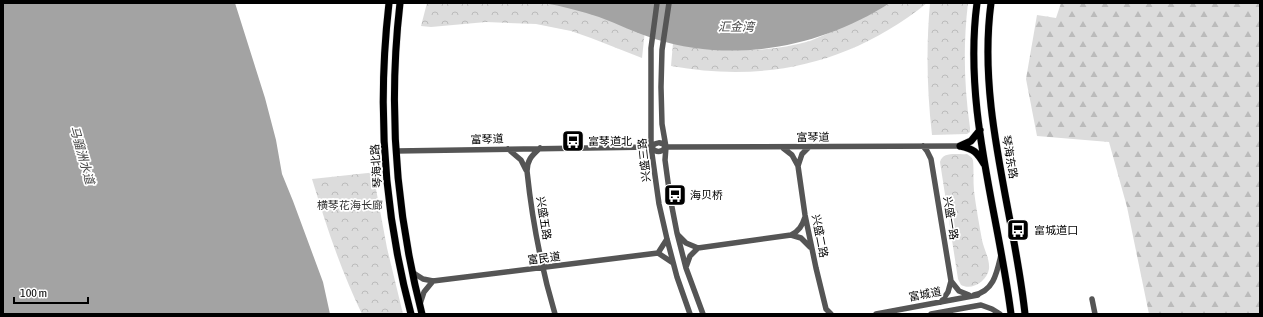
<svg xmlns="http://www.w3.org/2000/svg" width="1263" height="317" viewBox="0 0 1263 317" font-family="'Asap Condensed','Noto Sans SC',sans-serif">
<defs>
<pattern id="forest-firs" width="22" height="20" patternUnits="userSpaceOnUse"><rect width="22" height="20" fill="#dcdcdc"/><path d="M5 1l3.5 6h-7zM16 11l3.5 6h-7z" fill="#bbb"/></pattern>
<pattern id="park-crowns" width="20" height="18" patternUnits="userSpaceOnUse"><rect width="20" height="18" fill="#dcdcdc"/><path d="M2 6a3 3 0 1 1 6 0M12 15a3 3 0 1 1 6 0" fill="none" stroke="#bbb"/></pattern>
</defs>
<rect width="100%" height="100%" fill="#fff"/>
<path fill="url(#forest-firs)" d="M1061 3H1260V314H1149L1127 207 1109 142 1037 136 1026 79 1037 15 1056 18Z"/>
<path fill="url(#park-crowns)" d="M427 3H648L642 58 591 38 571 31 536 24 486 22 431 27 421 26Z
M890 3H927C851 64 766 83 671 66L673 43C717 52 765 54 810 41 820 37 831 32 841 27 858 20 874 13 890 3Z
M930 3H968C963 45 964 86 970 128V132L967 134 932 135C927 91 926 48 930 3Z
M967 154 971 157 973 160C974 171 973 181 974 191 976 207 979 224 982 240 984 250 990 259 989 269 987 281 972 291 961 285L958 279 940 162C943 151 957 155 967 154Z
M377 172 376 189 387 248 403 314H362C341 271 326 225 312 179Z"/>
<path fill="#a3a3a3" d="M3 3H235L265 98 276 140 282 174 293 201 323 282 330 314H3Z
M543 3H890C821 47 735 64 655 39 636 33 618 24 599 17 581 11 562 6 543 3Z"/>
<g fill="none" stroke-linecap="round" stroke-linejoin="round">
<g stroke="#dbdbdb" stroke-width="8">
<path id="major" d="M389 3C377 107 384 213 411 314
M400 3C388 107 396 213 422 314
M977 3C963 108 998 211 1011 314
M991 3C977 108 1014 211 1025 314
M960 146C974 149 977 152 984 164
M960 146 971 141 980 130"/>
</g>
<path stroke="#555" stroke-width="5.5" d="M657 3 651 48V147L659 204 667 239 677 277 690 314
M669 3 662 50 661 87 662 124 666 147 665 160 670 197 677 233 686 268 703 314
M923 146 927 151 931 159 951 281 948 292 941 302
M651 147C656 142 661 141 666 147
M651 147C656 153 661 153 666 147
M666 147 960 146
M540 148C533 155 527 159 527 171 532 219 541 267 555 314
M783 148 792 155 798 166 805 215 816 268 826 309 831 314
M508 149 521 160 526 170
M396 151 651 147
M798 166 802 154 809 147
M678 235 686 243 698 248 791 235 801 238 810 247
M791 235C799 231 802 226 805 217
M658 253 673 263
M658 253 667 239
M686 267 690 256 698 248
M412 272 423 279 433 281 658 253
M951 281 959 291 969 295
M974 295C994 291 997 272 1001 255
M1092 299 1095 314
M420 304 424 292 433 281
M876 314 978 295
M931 314 981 305 992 309 1000 314"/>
<use href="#major" stroke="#000" stroke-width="7"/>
</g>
<defs>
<g id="bus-square" transform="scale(1.15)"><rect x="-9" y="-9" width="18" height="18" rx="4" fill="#000" stroke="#fff"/><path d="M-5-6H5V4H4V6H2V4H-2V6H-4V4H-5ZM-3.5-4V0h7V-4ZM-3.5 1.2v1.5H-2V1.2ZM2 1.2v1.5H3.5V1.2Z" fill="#fff"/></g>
</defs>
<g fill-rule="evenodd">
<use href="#bus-square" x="573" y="141"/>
<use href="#bus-square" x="675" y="195"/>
<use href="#bus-square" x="1018" y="230"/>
</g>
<g text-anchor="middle" stroke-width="3.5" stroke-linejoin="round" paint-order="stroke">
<g font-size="11" fill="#000" stroke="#fff">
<text transform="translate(813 137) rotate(-1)" y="4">富琴道</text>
<text transform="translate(487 139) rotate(-2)" y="4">富琴道</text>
<text transform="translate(1010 157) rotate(80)" y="4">琴海东路</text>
<text transform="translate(644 160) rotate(-96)" y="4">兴盛三路</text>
<text transform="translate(376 166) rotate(-94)" y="4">琴海北路</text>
<text transform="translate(544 218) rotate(81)" y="4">兴盛五路</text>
<text transform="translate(951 218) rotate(81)" y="4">兴盛一路</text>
<text transform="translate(820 236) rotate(79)" y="4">兴盛二路</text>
<text transform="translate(544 258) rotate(-7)" y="4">富民道</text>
<text transform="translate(925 294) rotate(-11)" y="4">富城道</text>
</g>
<g font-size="11" fill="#000" stroke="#fff" text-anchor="start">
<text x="588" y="145">富琴道北</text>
<text x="690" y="199">海贝桥</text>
<text x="1034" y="234">富城道口</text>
</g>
<g font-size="11" fill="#333" stroke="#fff">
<text x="350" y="209">横琴花海长廊</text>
</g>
<g font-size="12" font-style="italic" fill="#444" stroke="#fff">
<text x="736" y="31">汇金湾</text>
<text transform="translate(82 155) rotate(74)" y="4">马骝洲水道</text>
</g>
</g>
<rect width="1263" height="317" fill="none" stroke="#000000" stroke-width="8"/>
<path d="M14 297v6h74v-6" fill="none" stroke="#000000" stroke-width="2"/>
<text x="20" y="297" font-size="12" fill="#000000" stroke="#ffffff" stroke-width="3" paint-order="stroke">100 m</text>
</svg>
